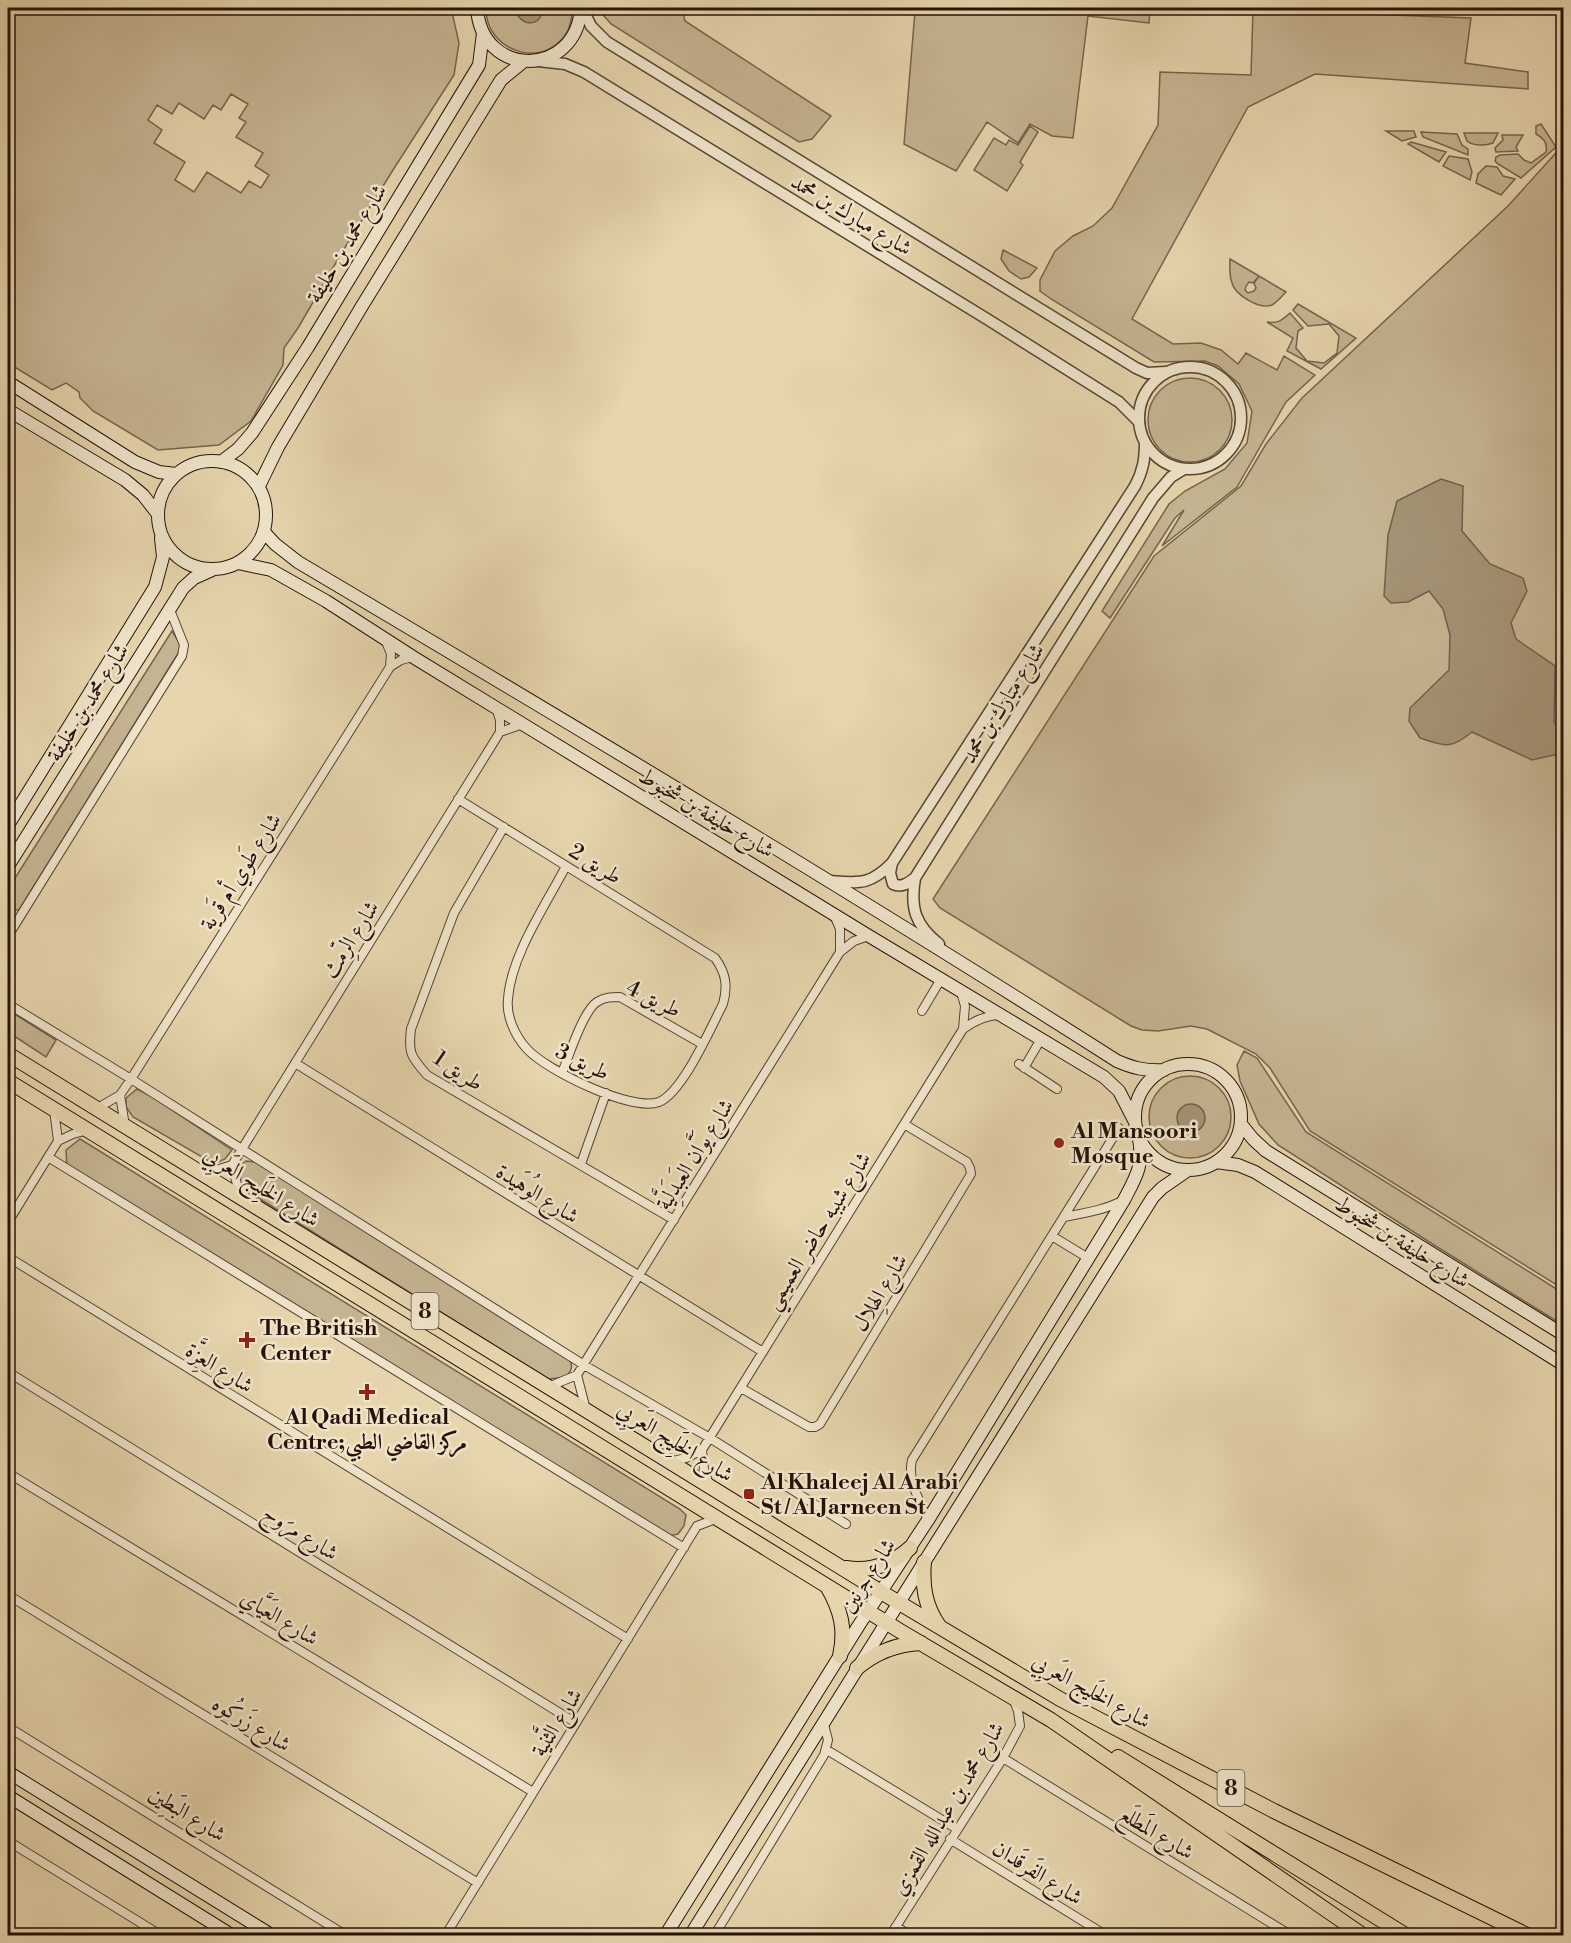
<svg xmlns="http://www.w3.org/2000/svg" width="1571" height="1943" viewBox="0 0 1571 1943" font-family="'Libre Bodoni',Amiri,serif">
<rect width="100%" height="100%" fill="#e6d5ad"/>
<filter id="stains"><feTurbulence type="fractalNoise" baseFrequency=".00333" numOctaves="4"/><feColorMatrix values="0 0 0 0 .2 0 0 0 0 .09 0 0 0 0 .02 0 0 0 .5 -.17"/></filter>
<radialGradient id="worn" r=".72"><stop offset=".6" stop-color="#630" stop-opacity="0"/><stop offset="1" stop-color="#630" stop-opacity=".3"/></radialGradient>
<path fill="#c5b491" stroke="#75644d" stroke-width="1.5" fill-rule="evenodd" d="M8 8H449L452 12 459 43 454 75 393 170 341 254 298 328 284 348 283 365 251 421 219 445 158 450 93 411 80 398 79 392 66 383 52 390 8 363ZM231 94 248 104 239 118 246 122 236 137 263 153 255 166 269 175 261 188 249 181 241 193 207 172 194 192 175 180 185 162 154 143 162 130 148 120 157 105 172 114 179 103 204 119 213 105 221 110Z
M486 8H573C572 17 571 26 566 34 542 71 485 50 486 8Z
M597 8H682L685 21 831 116 812 139 799 142 611 24Z
M876 8H1150L1149 23 1088 16 1073 138 1052 136 1030 124 1018 143 987 122 956 171 904 144 915 11Z
M1559 8H1563V39L1557 37Z
M1253 10 1471 18 1465 63 1528 72V89L1315 74 1248 107 1132 319 1173 344 1201 343 1221 350 1238 364 1246 353 1277 370 1284 356 1315 375 1286 402 1237 487 1162 546 1184 510 1175 518 1110 618 1102 611 1169 504 1185 491 1225 469 1247 443 1252 411 1239 384 1218 366 1205 361 1154 362 1051 299 1040 291V280L1055 251 1073 236 1093 226 1112 208 1158 125 1160 72 1251 75Z
M1541 124 1556 147 1521 178 1498 164 1495 161 1496 157 1500 155 1518 154 1524 160 1531 163 1546 152C1548 143 1544 138 1536 134V126Z
M1030 126 1038 132 1020 162 1023 165 1007 191 974 170 994 138 1006 145 1009 140 1018 145Z
M1386 131H1414L1416 137 1402 141Z
M1421 132 1457 134 1462 145 1468 149V155L1423 137Z
M1464 133H1498L1493 143C1486 146 1473 146 1467 141Z
M1502 135H1523L1516 147 1518 151 1496 152 1495 148 1503 140Z
M1411 142 1446 152 1439 162 1408 144Z
M1563 145V1289L1310 1131 1270 1068 1256 1054 1207 1029 1191 1026 1158 1031 1142 1030 1131 1026 940 908 933 899 1154 556 1241 486 1266 444 1302 398 1508 206Z
M1449 156 1468 159 1472 172 1470 180 1443 166Z
M1486 166 1497 167 1503 176 1515 179 1501 195 1476 183 1478 174Z
M1003 250 1037 268 1029 277 1021 279 1009 271 1001 259Z
M1230 259 1259 276 1253 283 1249 282 1246 286 1245 290 1248 293 1254 291 1256 288 1254 283 1259 276 1286 292C1282 296 1277 302 1272 305 1260 310 1235 295 1232 283 1229 276 1230 267 1230 259Z
M1298 304 1356 338 1321 369 1287 351 1293 338 1267 322C1278 324 1282 320 1290 313L1303 328 1298 331 1296 348 1307 361 1324 363 1337 353 1339 336 1329 324 1308 326 1293 310Z
M1148 420a42 42 0 1 1 84 0a42 42 0 1 1-84 0Z
M172 631 182 647 19 910H8V889Z
M8 1010 56 1040 46 1057 8 1032Z
M1244 1051 1257 1058 1306 1132 1563 1293V1325L1434 1245 1278 1145 1259 1124 1240 1081 1237 1065Z
M1149 1117a41 41 0 1 1 82 0a41 41 0 1 1-82 0Z
M137 1089 151 1096 232 1150 225 1159 214 1164 133 1117 126 1107V1098Z
M80 1139 680 1509 686 1515 684 1526 678 1534 668 1536 67 1169 66 1150Z
M246 1161 255 1162 568 1356C573 1365 573 1369 566 1377L548 1379 244 1189 236 1175 241 1165Z"/>
<path fill="#a49375" stroke="#71604a" stroke-width="1.5" d="M517 8H542C543 23 528 28 518 16Z
M1441 479 1463 486 1462 531 1490 564 1523 578 1527 591 1511 623 1516 639 1555 666 1554 723 1563 732V758L1554 755 1532 760 1472 732C1450 750 1445 746 1420 738L1409 721 1410 708 1449 670 1450 635 1443 609 1429 591 1408 602 1391 603 1384 596 1388 535 1397 501Z
M1177 1118a14 14 0 1 1 28 0a14 14 0 1 1-28 0Z"/>
<g fill="none" stroke-linecap="round" stroke-linejoin="round">
<g stroke="#554432" stroke-width="10">
<path id="minor" d="M385 639 391 654 390 667
M500 732 523 724
M458 799 715 958C726 973 728 986 723 1004 711 1027 683 1092 659 1102 631 1112 546 1070 527 1049 515 1036 506 1016 508 999 511 955 546 905 566 866
M504 827 454 913 411 1029C408 1053 411 1057 427 1075L674 1220
M834 915 840 929V952
M8 936 182 656 184 645 170 610
M961 992 965 1006 963 1029
M8 1004 131 1079 584 1365 710 1438 846 1524
M922 1011 941 979
M295 1063 763 1352
M1019 1064 1057 1089
M1024 1068 1041 1039
M562 1073C569 1056 583 1011 597 1002 605 997 611 997 620 997L702 1044
M120 1095 125 1126
M54 1109 58 1141
M96 1109 120 1095 131 1079 390 667 401 660 413 657
M48 1157 684 1548
M581 1164 606 1093
M232 1165 240 1196
M203 1174 232 1165 242 1149 500 732V720L496 707
M1064 1217C1085 1213 1105 1210 1124 1200
M8 1222 58 1141 73 1134 88 1130
M1052 1236 1088 1258
M8 1257 628 1639
M8 1372 576 1723
M577 1375 586 1410
M548 1387 577 1375 840 952 854 941 869 936
M741 1388 809 1427H815L820 1424 971 1174 970 1168 967 1162 904 1124
M702 1450 704 1469 709 1485
M669 1462 686 1458 702 1450 963 1029C975 1020 986 1015 1001 1015
M8 1473 533 1792
M928 1520C920 1501 907 1481 912 1460L1119 1128
M8 1595 478 1883
M8 1727 347 1936
M827 1750 957 1829
M1003 1758 1292 1936
M950 1839 1107 1936
M8 1841 162 1936
M896 1926 910 1936
M445 1936 697 1526 718 1518
M714 1936 824 1755 828 1740 823 1721
M890 1936 1003 1758 1020 1726 1018 1711 1013 1698"/>
</g>
<g stroke="#554432" stroke-width="13">
<path id="tertiary" d="M582 8 591 26 607 42 1136 368 1147 373 1166 372
M538 61 565 64 584 72 987 319 1119 402 1138 421
M1139 418a51 51 0 1 1 102 0a51 51 0 1 1-102 0Z
M892 863 890 873 893 884C902 888 908 883 915 878
M829 881C859 883 869 886 892 863L1135 486C1143 471 1145 459 1145 442
M939 944C915 925 910 908 915 878L1153 498 1171 477 1184 469"/>
</g>
<g stroke="#251309" stroke-width="14">
<path id="secondary" d="M477 8C481 78 576 79 581 8
M8 382 135 462 159 472 176 474
M8 410 125 480 143 495 157 513
M158 515a54 54 0 1 1 108 0a54 54 0 1 1-108 0Z
M221 462 238 449 252 433 308 347 479 65 483 33
M259 486 278 447 362 306 501 80 524 61
M264 532 275 544 298 562C573 725 847 889 1117 1061 1133 1068 1145 1071 1164 1070
M238 563 271 570 326 601 413 657 869 936 1104 1077 1119 1091 1135 1122
M8 825 155 587 163 557 161 538
M8 866 183 588 194 578 212 570
M1135 1117a53 53 0 1 1 106 0a53 53 0 1 1-106 0Z
M1241 1124 1253 1139 1266 1151 1564 1335
M1216 1162 1238 1165 1255 1172 1564 1365
M8 1772 273 1936
M8 1796 233 1936
M665 1936 859 1625 928 1520 1124 1200C1136 1177 1144 1165 1139 1139
M690 1936 1153 1197 1162 1188 1188 1170"/>
</g>
<g stroke="#251309" stroke-width="16">
<path id="trunk" d="M8 1054 881 1592 1060 1699 1274 1811 1529 1936
M8 1081 900 1631 1051 1720 1364 1936
M924 1562C922 1586 925 1606 939 1626
M846 1568C870 1572 891 1565 910 1548
M827 1586C841 1610 846 1629 840 1656
M857 1668C876 1652 896 1644 921 1643
M1118 1757 1407 1936"/>
</g>
<use href="#minor" stroke="#efe4ca" stroke-width="8"/>
<use href="#tertiary" stroke="#efe4ca" stroke-width="10"/>
<use href="#secondary" stroke="#efe4ca" stroke-width="12"/>
<use href="#trunk" stroke="#e6d5ad" stroke-width="14"/>
</g>
<g fill="#8f2418" stroke="#efe4ca" stroke-width="2">
<circle cx="1059" cy="1143" r="6"/>
<path d="M244 1331h6v6h6v6h-6v6h-6v-6h-6v-6h6z"/>
<path d="M364 1383h6v6h6v6h-6v6h-6v-6h-6v-6h6z"/>
<rect x="743" y="1488" width="12" height="12" rx="3"/>
</g>
<g text-anchor="middle" stroke-width="5" stroke-linejoin="round" paint-order="stroke">
<g fill="#efe4ca" stroke="#625243" stroke-width="1.5">
<rect x="411.5" y="1293" width="27" height="36" rx="4.5"/>
<rect x="1217.5" y="1770" width="27" height="36" rx="4.5"/>
</g>
<g font-size="21" font-weight="bold" fill="#251309">
<text x="425" y="1318">8</text>
<text x="1231" y="1795">8</text>
</g>
<g font-size="22" fill="#251309" stroke="#efe4ca">
<text transform="translate(852 214) rotate(31)" y="8">شارع مبارك بن محمد</text>
<text transform="translate(346 243) rotate(-59)" y="8">شارع محمد بن خليفة</text>
<text transform="translate(87 702) rotate(-58)" y="8">شارع محمد بن خليفة</text>
<text transform="translate(1002 703) rotate(-58)" y="8">شارع مبارك بن محمد</text>
<text transform="translate(707 812) rotate(31)" y="8">شارع خليفة بن شخبوط</text>
<text transform="translate(596 863) rotate(32)" y="8">طريق 2</text>
<text transform="translate(240 871) rotate(-58)" y="8">شارع طَوي أم قَرية</text>
<text transform="translate(350 939) rotate(-58)" y="8">شارع الرِّمث</text>
<text transform="translate(654 998) rotate(26)" y="8">طريق 4</text>
<text transform="translate(583 1061) rotate(26)" y="8">طريق 3</text>
<text transform="translate(459 1070) rotate(34)" y="8">طريق 1</text>
<text transform="translate(694 1154) rotate(-58)" y="8">شارع يَوَّان العَبدَلِيَّة</text>
<text transform="translate(262 1186) rotate(32)" y="8">شارع الخَلِيج العَربِي</text>
<text transform="translate(538 1193) rotate(32)" y="8">شارع الوُهَيدة</text>
<text transform="translate(817 1230) rotate(-58)" y="8">شارع شيبه حاضر العميمي</text>
<text transform="translate(1403 1241) rotate(32)" y="8">شارع خليفة بن شخبوط</text>
<text transform="translate(879 1292) rotate(-59)" y="8">شارع الهِلال</text>
<text transform="translate(220 1367) rotate(32)" y="8">شارع العِزَّة</text>
<text transform="translate(676 1441) rotate(32)" y="8">شارع الخَلِيج العَربِي</text>
<text transform="translate(301 1532) rotate(32)" y="8">شارع مرَوح</text>
<text transform="translate(867 1575) rotate(-57)" y="8">شارع جرنين</text>
<text transform="translate(280 1617) rotate(31)" y="8">شارع العَيَّاي</text>
<text transform="translate(1092 1690) rotate(29)" y="8">شارع الخَلِيج العَربِي</text>
<text transform="translate(556 1722) rotate(-58)" y="8">شارع الثَّنية</text>
<text transform="translate(252 1723) rotate(31)" y="8">شارع زَركُوه</text>
<text transform="translate(947 1808) rotate(-59)" y="8">شارع محمد بن عبدالله القمزي</text>
<text transform="translate(188 1813) rotate(32)" y="8">شارع البَطِين</text>
<text transform="translate(1157 1832) rotate(31)" y="8">شارع المَطلَع</text>
<text transform="translate(1038 1872) rotate(32)" y="8">شارع الفَرقَدان</text>
</g>
<g font-size="22" font-weight="bold" fill="#251309" stroke="#efe4ca" text-anchor="start">
<text x="1071" y="1138">Al Mansoori<tspan x="1071" dy="25">Mosque</tspan></text>
<text x="260" y="1335">The British<tspan x="260" dy="25">Center</tspan></text>
<text x="367" y="1424" text-anchor="middle">Al Qadi Medical<tspan x="367" dy="25">Centre;مركز القاضي الطبي</tspan></text>
<text x="761" y="1489">Al Khaleej Al Arabi<tspan x="761" dy="25">St / Al Jarneen St</tspan></text>
</g>
</g>
<rect width="1571" height="1943" fill="none" stroke="#e6d5ad" stroke-width="30"/>
<rect x="9" y="9" width="1553" height="1925" fill="none" stroke="#251309" stroke-width="3"/>
<rect x="15" y="15" width="1541" height="1913" fill="none" stroke="#251309" stroke-width="1.5"/>
<rect width="100%" height="100%" filter="url(#stains)"/>
<rect width="100%" height="100%" fill="url(#worn)"/>
</svg>
